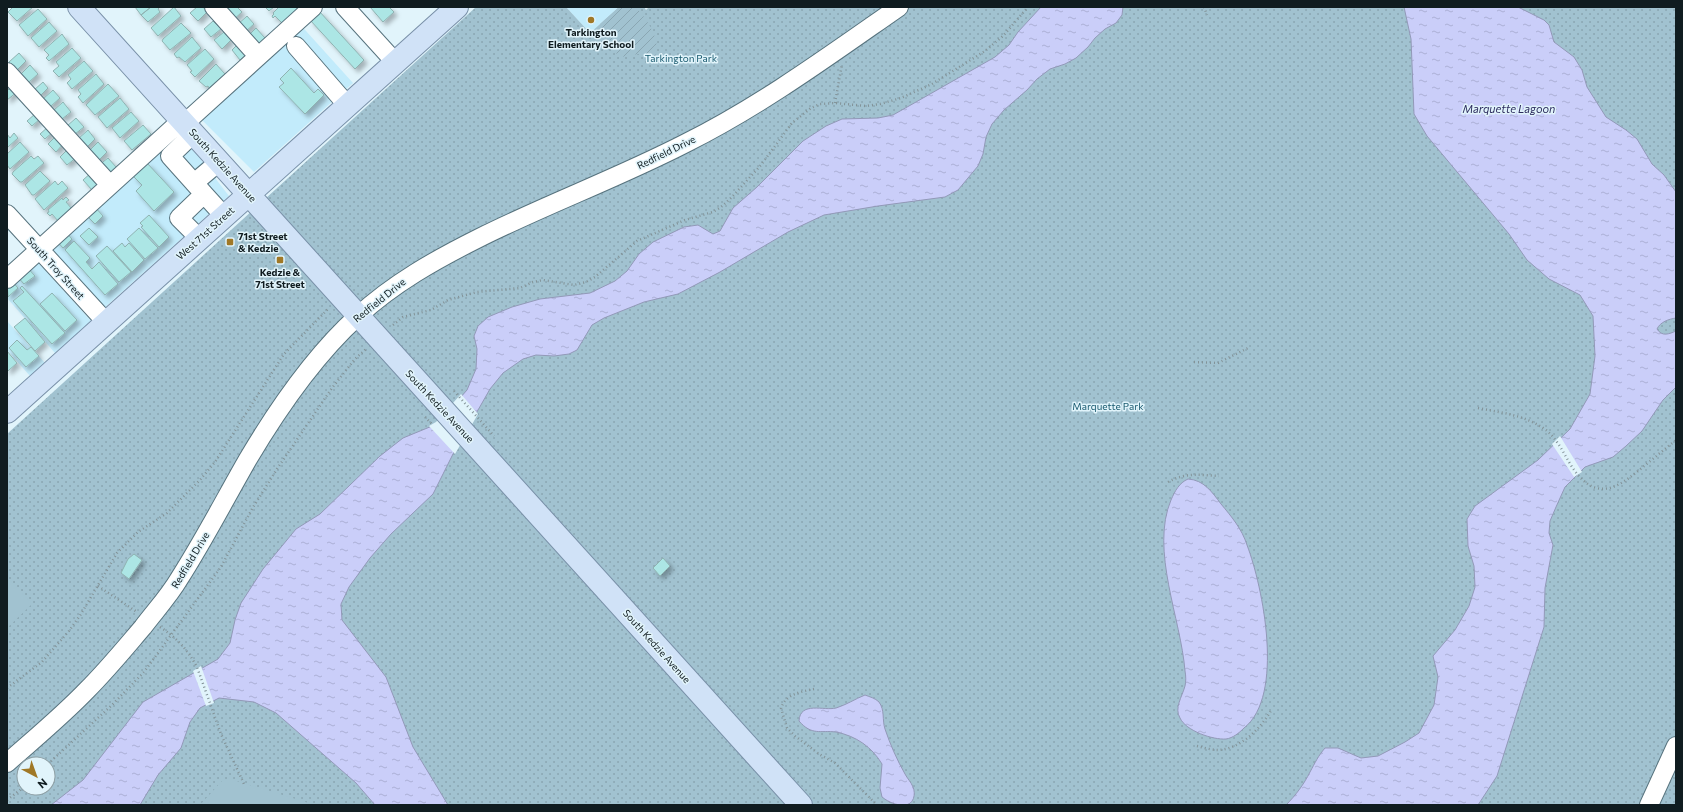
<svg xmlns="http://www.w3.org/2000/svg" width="1683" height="812" viewBox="0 0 1683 812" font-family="Commissioner,sans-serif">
<defs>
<pattern id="grass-dots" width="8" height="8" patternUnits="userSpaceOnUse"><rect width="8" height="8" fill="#a1c2d0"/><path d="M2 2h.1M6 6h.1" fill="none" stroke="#8aa6b2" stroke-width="1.8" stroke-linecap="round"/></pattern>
<pattern id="garden-furrows" width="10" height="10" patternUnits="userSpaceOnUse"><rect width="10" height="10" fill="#a1c2d0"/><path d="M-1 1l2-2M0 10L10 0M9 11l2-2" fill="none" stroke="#8aa6b2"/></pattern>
<pattern id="water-ripples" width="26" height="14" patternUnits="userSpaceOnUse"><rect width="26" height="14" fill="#cacef9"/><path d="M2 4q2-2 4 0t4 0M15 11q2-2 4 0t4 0" fill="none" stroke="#acb0d5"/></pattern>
<filter id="shadow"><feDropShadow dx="3.5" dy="3.5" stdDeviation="2" flood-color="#0004"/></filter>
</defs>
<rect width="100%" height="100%" fill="#e1f4fb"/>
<path fill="#c2ebfb" d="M566 7H619L590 33Z
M297 21 353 83 254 172 195 113Z
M174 128 198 156 229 196 103 309 45 244Z
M32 256 91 321 55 353 7 298V279Z
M7 321 45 363 30 376 7 350Z"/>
<path fill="url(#grass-dots)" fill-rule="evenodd" d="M476 7H566L590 33 619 7H644L646 10 649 7H1676V805H7V434ZM24 764H48V788H24Z"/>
<path fill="url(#garden-furrows)" d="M619 7H636C646 19 662 39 655 56L638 54 621 57 608 47 600 24Z"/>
<path fill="#a1c2d0" d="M7 577 32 604 7 628Z
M226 779H230L315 805H200L222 781Z"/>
<path fill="url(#water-ripples)" stroke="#9299b8" d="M1041 7H1123L1122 15 1116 23 1105 29 1095 38 1088 47 1076 58 1065 64 1050 69 1037 79 1027 90 1004 110 992 124 986 137 983 154 978 166 958 190 945 197 878 206 824 215 788 232 720 272 678 294 644 302 604 318 592 325 577 350 569 354 554 356 536 355 523 359 503 373 490 389 453 454 433 494 391 534 370 558 349 587 341 604 342 620 386 677 413 747 448 805H375L356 783 276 713 254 702 219 698 200 708 190 722 181 748 158 775 140 805H51L83 780 143 702 218 659 230 643 235 620 241 603 263 569 296 529 320 514 380 456 403 438 437 424 467 390 476 369 477 349 474 336 478 326 488 317 512 307 540 299 590 293 615 281 627 271 639 254 653 242 684 227 698 225 713 234 720 231 733 208 757 187 803 141 826 126 842 119 878 118 893 115 916 102 995 57 1009 45 1018 32Z
M1404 7H1518L1544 20 1549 25 1554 42 1574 57 1582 70 1587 87 1606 117 1626 130 1637 139 1652 164 1664 175 1676 192V318C1669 319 1660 322 1657 329 1662 337 1669 334 1676 331V387L1663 400 1642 431 1626 446 1613 457 1585 467 1565 487 1556 507 1550 521 1549 533 1553 545 1545 588 1544 627 1497 776 1478 805H1286C1296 795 1304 784 1310 772 1315 763 1318 756 1325 748H1338L1361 758 1378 756 1405 742 1419 733 1434 705 1438 677 1433 656 1455 630 1469 606 1475 587 1474 566 1468 546 1467 519 1475 506 1538 460 1570 429 1590 394 1595 356 1593 316 1580 295 1549 279 1527 260 1509 234 1427 136 1414 114 1411 39Z
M1188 479C1204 480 1212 492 1221 504 1231 516 1242 529 1247 545 1263 587 1285 696 1244 728 1239 733 1233 738 1226 739 1213 740 1186 731 1180 718 1174 708 1182 697 1185 686 1186 682 1186 676 1185 671 1181 619 1150 550 1171 500 1175 491 1179 483 1188 479Z
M865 695C870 697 875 698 879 702 885 710 882 720 885 729 890 744 897 760 905 774 907 778 911 782 913 787 916 794 914 805 904 805 895 805 890 803 882 797L880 788 882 764C872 747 856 736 836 732 820 730 812 736 799 721 800 701 824 711 836 708 846 705 855 699 865 695Z"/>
<path fill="#e1f4fb" d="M461 394 478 414 455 454 429 426 436 422Z
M1560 436 1582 472 1574 477 1552 444Z
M201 666 214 703 206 706 193 671Z"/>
<path fill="#ace6e5" stroke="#8fb2b1" filter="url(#shadow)" d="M13 7H33L17 21 8 12Z
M135 7H151L141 15Z
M151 7H160L158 9 160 12 148 22 141 15Z
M174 7 181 16 158 36 151 28Z
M197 7H203L207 12 198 21 190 13Z
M227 7H237L242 12 232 21 223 11Z
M265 7H274L269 11Z
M279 7H296L297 9 282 23 275 16 273 18 272 16 274 14 273 13Z
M370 7H389L394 12 383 22Z
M38 9 47 19 28 36 19 25Z
M319 11 364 60 355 69 310 20Z
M247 16 254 24 244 33 237 25Z
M213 21 221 29 211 37 204 29Z
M49 22 57 31 39 47 31 38Z
M181 23 191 33 170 50 162 41 163 39Z
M256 28 265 38 257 46 248 36Z
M224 32 231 40 222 49 214 40Z
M62 34 69 44 49 61 46 58 49 55 44 50Z
M192 37 201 48 185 62 179 57 177 58 174 54Z
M237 45 245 55 240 60 232 50Z
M72 48 81 58 59 77 53 71 59 66 56 62Z
M205 49 214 59 195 77 190 72 192 71 187 65Z
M19 53 26 61 16 71 9 62Z
M84 61 93 71 72 89 67 83 71 79 68 75Z
M216 64 225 74 209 88 208 86 206 87 199 81Z
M30 65 38 74 28 83 21 74Z
M291 68 314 93 318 89 324 95 305 114 279 87 284 83 280 79Z
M96 74 104 84 83 103 78 97 81 94 78 90Z
M43 82 48 88 40 96 34 90Z
M108 84 119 96 95 115 86 105Z
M12 86 17 92 7 100V91Z
M53 90 60 98 50 107 43 99Z
M120 98 129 109 107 128 98 117Z
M63 102 71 112 62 119 54 110Z
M131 112 139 121 120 138 112 128Z
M35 114 40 119 32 126 27 121Z
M76 118 84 127 75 134 67 126Z
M143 125 151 134 132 150 124 141Z
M48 127 53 132 45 139 40 134Z
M88 130 95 139 86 148 78 139Z
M14 133 18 138 7 148V134L10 138Z
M57 135 64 143 56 152 48 144Z
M20 142 29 152 10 169 7 165V154Z
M98 142 107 152 97 162 88 152Z
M69 148 77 157 67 165 60 157Z
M31 156 34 159 38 156 44 163 22 182H20L12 174 13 172Z
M108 158 117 168 109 175 99 165Z
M147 163 174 192 154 211 136 191 142 185 133 176Z
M40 171 50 181 34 195H32L25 185Z
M92 172 101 181 92 190 83 180Z
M55 181 58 185 62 181 68 188 44 210 35 199Z
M66 197 69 200 66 202 72 209 58 221 52 214 50 216 47 213 49 212 48 210 62 198 63 200Z
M95 207 103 216 95 224 86 215Z
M149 215 169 237 159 247 141 227 143 226 140 223Z
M89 228 98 237 89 245 80 236Z
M139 228 158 248 145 259 127 239Z
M65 231 72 239 63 248 55 239Z
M74 241 90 258 86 262 92 269 99 262 118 284 105 295 65 250Z
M122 243 125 247 129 243 144 260 132 272 113 251Z
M107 246 131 272 119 282 96 256Z
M26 266 35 276 24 284 16 275Z
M11 280 18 288 8 297 7 283Z
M22 286 65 333 52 344 13 301 24 292 20 288Z
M52 293 77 320 65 331 40 304Z
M25 318 45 342 35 351 14 327Z
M17 340 27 350 31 347 39 356 26 367 9 348Z
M7 351 17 363 8 371 7 370Z
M134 554 142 560 129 579 121 573 128 559Z
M663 558 670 566 660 576 653 568Z"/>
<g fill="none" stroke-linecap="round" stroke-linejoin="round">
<g stroke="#57737e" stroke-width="20">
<path id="minor" d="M214 7 258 56
M345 7 395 62
M296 46 348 106
M7 72 110 185
M185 123 313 7
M194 133 170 156 204 194
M194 183 220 161
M7 214 106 322
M199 238 179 218 204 194 224 216
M7 279 182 120
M7 763C34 739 62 716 87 690 107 670 125 648 143 627 155 611 169 596 179 579 204 540 225 499 248 459 277 410 316 354 358 316 394 283 435 260 479 238 547 204 618 178 686 143 762 105 830 55 899 7
M1649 805 1676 746"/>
</g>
<g stroke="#7990a8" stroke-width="24">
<path id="major" d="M79 7 801 805
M7 412 457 7"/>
</g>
<path stroke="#829297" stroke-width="2.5" stroke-dasharray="1 3" stroke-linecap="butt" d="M1204 7 1207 15
M835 103 842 64
M393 325 403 317 431 310 448 300 477 292 520 288 533 282 543 280 574 285 586 282 595 277 637 241 685 220 713 212 721 207 732 197 761 165 792 123 811 108 820 104 835 103 866 106 880 104 901 98 932 84 985 51 1003 36 1028 7
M1194 362 1218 363 1248 348
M454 391 494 436
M1478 408C1503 413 1525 415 1546 430 1561 442 1566 461 1578 475 1601 502 1622 484 1643 467 1654 458 1665 449 1676 440
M425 417 432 424
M1168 482C1187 472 1198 475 1219 476
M98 586 137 612
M160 627C177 638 187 649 197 667L221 734 244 784
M7 688 42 662 69 631 81 614 117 553 138 532 167 513 200 480 215 462 284 354 329 308
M814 689C800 692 786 694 781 708L787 728 795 736 819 754 835 763 877 805
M1197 746C1204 748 1212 750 1219 750 1242 748 1261 728 1272 709
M48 764 112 705 144 672 221 567 252 509 277 469 332 388 355 359 366 349
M7 800 24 787"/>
<use href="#minor" stroke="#fff" stroke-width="18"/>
<use href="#major" stroke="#d0e2f7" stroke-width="22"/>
</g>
<g fill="#a07826" stroke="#e1f4fb" stroke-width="1.5">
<circle cx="591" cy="20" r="4"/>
<rect x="226" y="238" width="8" height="8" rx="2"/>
<rect x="276" y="256" width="8" height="8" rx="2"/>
</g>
<g text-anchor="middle" stroke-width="3" stroke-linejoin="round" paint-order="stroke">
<g font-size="10" font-weight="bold" fill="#101c20" stroke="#e1f4fb">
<text x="591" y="36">Tarkington<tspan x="591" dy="12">Elementary School</tspan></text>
<text x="238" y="240" text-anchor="start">71st Street<tspan x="238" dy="12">&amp; Kedzie</tspan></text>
<text x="280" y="276">Kedzie &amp;<tspan x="280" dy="12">71st Street</tspan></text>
</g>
<g font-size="10" fill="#18596e" stroke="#e1f4fb">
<text x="681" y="62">Tarkington Park</text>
<text x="1108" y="410">Marquette Park</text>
</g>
<g font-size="10" fill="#101c20" stroke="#e1f4fb">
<text transform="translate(666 152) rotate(-26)" y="4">Redfield Drive</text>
<text transform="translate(223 165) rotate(48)" y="4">South Kedzie Avenue</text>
<text transform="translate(205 233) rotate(-42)" y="4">West 71st Street</text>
<text transform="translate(56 268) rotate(48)" y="4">South Troy Street</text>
<text transform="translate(379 300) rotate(-39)" y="4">Redfield Drive</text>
<text transform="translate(440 406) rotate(47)" y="4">South Kedzie Avenue</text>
<text transform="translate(190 560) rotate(-59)" y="4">Redfield Drive</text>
<text transform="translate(657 646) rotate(48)" y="4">South Kedzie Avenue</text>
</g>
<g font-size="11" font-style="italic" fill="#2c2b5e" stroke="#e1f4fb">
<text x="1509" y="113">Marquette Lagoon</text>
</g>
</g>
<rect width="1683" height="812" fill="none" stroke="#101c20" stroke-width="16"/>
<g transform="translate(36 776) rotate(139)"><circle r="19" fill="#e1f4fb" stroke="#8d9ea3"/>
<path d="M0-3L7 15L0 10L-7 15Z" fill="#a07826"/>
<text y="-6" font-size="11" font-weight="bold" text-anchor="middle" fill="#101c20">N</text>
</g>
</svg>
